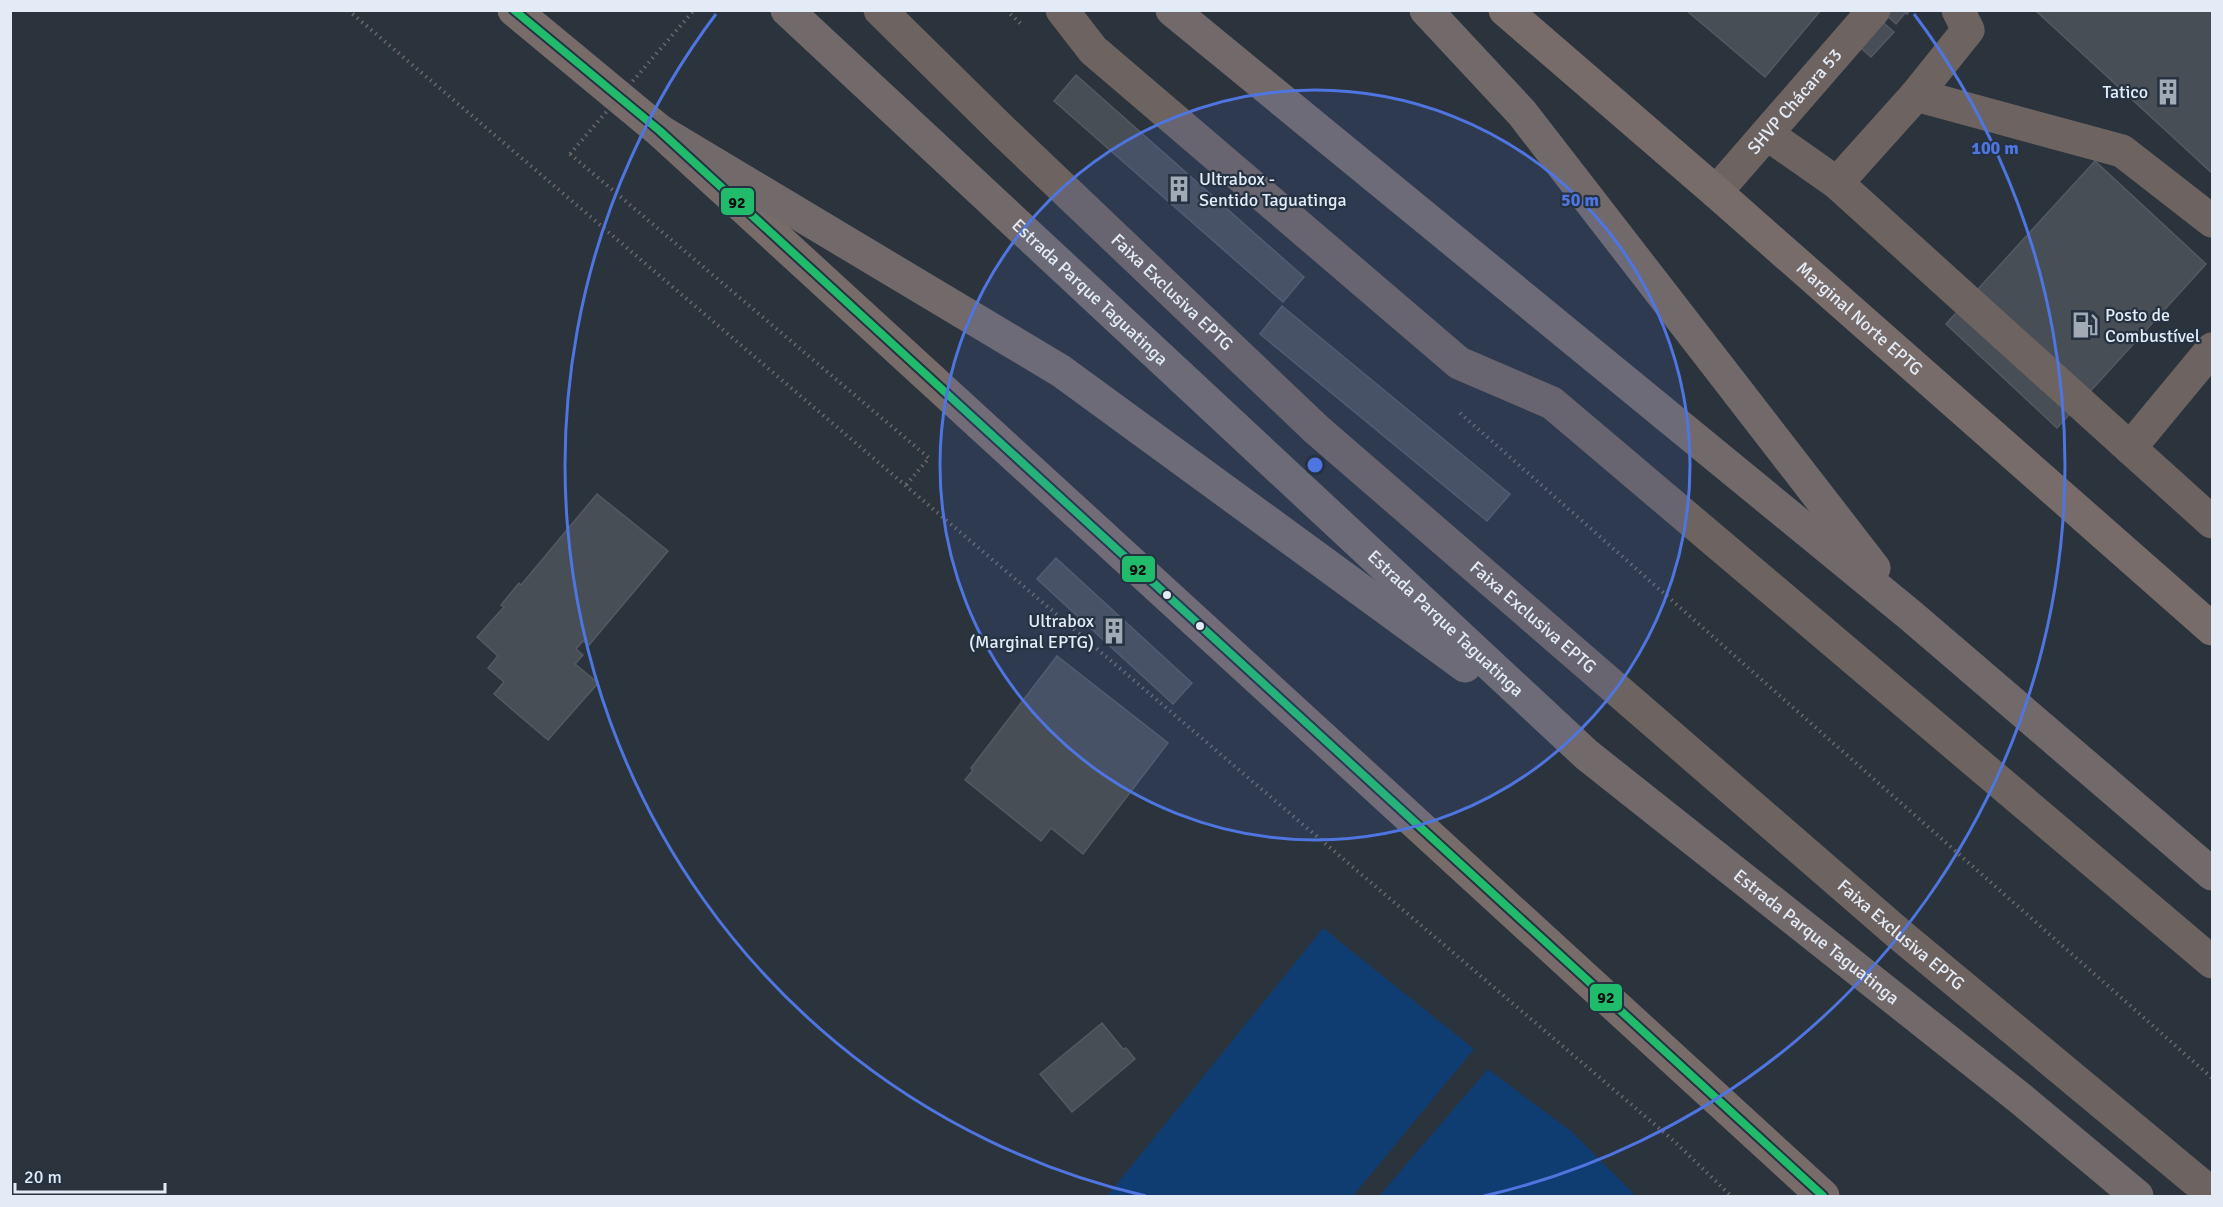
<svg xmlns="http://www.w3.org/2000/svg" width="2223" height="1207" viewBox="0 0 2223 1207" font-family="Signika,sans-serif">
<rect width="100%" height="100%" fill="#2b333c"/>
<path fill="#103d71" d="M1323 928 1474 1049 1353 1196H1107Z
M1488 1069 1571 1131 1636 1196H1379Z"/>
<path fill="#474e56" stroke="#545a62" stroke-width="1.5" d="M1686 10H1821L1765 77Z
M1885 10H1910L1907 14 1906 12 1896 24 1883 12Z
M2035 10H2212V173Z
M1877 17 1894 32 1871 57 1854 42Z
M1076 75 1304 277 1283 302 1054 101Z
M2095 161 2206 264 2057 428 1946 324Z
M1282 306 1510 494 1487 521 1260 334Z
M597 494 668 551 589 645 583 641 576 649 583 655 575 664 598 683 548 740 494 694 504 682 488 668 498 656 477 637 504 607 501 605 519 583 521 585Z
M1056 558 1192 683 1173 704 1037 579Z
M1057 656 1168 743 1083 854 1051 828 1041 841 965 780 973 770 971 768Z
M1102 1023 1123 1049 1126 1048 1135 1059 1072 1112 1040 1074Z"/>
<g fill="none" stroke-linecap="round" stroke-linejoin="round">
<path stroke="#6b686a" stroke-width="4" stroke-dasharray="1.5 4.5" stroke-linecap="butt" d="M348 10 1674 1141 1731 1196
M1006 10 1021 24
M570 154 929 458 906 485
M1460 413 2212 1078"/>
<g stroke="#6d6361" stroke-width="33">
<path id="s1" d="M880 10 1003 131 1316 429 1899 934 2212 1194"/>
<path d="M1062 10 1093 50 1459 363 1552 403 2212 962"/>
<path d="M1916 95 1968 30 1958 10"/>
<path d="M1767 134 1837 183 1916 95 2122 151 2212 221"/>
<path d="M1837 183 2130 448"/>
<path id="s2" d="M1716 192 1874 10"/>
<path d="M2212 349 2130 448 2212 522"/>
</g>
<g stroke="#786c6a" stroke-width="33">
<path d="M514 10 660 131 1823 1196"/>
<path id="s3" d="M1505 10 1716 192 2212 629"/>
</g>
<g stroke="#726a6a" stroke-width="33">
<path id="s4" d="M787 10 1587 755 2021 1099 2137 1196"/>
<path d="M1172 10 1910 615 2212 874"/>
<path d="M1426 10 1522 113 1874 568"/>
<path d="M660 131 1061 371 1465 666"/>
</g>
<path stroke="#6b686a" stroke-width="4" stroke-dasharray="1.5 4.5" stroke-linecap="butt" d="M570 154 694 10"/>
<g stroke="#253242" stroke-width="12">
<path id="bus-1" d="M514 10 660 131 1823 1196"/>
</g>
<use href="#bus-1" stroke="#20bc6c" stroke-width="8"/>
</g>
<circle cx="1315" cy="465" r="375" fill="#4e75e0" fill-opacity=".12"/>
<g fill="none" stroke="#4e75e0" stroke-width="3">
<circle cx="1315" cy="465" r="375"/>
<path d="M1146 1196A750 750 0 0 1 716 14M1914 14A750 750 0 0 1 1484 1196"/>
</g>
<defs>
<g id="building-bare" transform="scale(2.07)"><path d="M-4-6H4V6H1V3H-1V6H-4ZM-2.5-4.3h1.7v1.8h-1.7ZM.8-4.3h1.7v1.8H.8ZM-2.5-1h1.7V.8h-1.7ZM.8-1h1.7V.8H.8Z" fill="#a2abb5" stroke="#253242" stroke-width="2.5" paint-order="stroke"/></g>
<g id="fuel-bare" transform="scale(2.07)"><path d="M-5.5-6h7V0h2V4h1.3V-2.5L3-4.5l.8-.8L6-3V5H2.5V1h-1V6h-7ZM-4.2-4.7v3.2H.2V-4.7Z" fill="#a2abb5" stroke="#253242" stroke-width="2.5" paint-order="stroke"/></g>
</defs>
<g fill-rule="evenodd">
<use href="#building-bare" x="2168" y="92"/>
<use href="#building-bare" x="1179" y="189"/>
<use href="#fuel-bare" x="2085" y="325"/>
<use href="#building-bare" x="1114" y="631"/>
</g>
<g fill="#e2ebf6" stroke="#253242" stroke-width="2">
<circle cx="1167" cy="595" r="5"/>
<circle cx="1200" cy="626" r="5"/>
</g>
<g text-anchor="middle" stroke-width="4.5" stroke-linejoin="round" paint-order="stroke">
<g font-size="18" fill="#e2ebf6" stroke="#253242" text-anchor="end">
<text x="2148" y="98">Tatico</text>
<text x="1199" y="185" text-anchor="start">Ultrabox -<tspan x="1199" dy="21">Sentido Taguatinga</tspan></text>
<text x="2105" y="321" text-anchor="start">Posto de<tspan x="2105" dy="21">Combustível</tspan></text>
<text x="1094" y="627">Ultrabox<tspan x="1094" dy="21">(Marginal EPTG)</tspan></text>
</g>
<g font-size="18" fill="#e2ebf6" stroke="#253242">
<text dy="6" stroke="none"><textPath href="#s2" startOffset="120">SHVP Chácara 53</textPath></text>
<text dy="6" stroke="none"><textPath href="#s4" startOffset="414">Estrada Parque Taguatinga</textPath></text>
<text dy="6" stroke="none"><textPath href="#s1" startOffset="406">Faixa Exclusiva EPTG</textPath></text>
<text dy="6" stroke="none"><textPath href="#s3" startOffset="470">Marginal Norte EPTG</textPath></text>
<text dy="6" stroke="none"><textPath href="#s1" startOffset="892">Faixa Exclusiva EPTG</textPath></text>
<text dy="6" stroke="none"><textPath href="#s4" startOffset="900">Estrada Parque Taguatinga</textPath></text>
<text dy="6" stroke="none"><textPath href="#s1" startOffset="1378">Faixa Exclusiva EPTG</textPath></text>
<text dy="6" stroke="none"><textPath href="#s4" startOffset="1386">Estrada Parque Taguatinga</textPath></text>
</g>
</g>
<circle cx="1315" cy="465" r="9" fill="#4e75e0" stroke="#253242" stroke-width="3"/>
<g font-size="18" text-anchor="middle" font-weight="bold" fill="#4e75e0" stroke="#253242" stroke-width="4.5" stroke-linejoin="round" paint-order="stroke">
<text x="1995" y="154">100 m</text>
<text x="1580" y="206">50 m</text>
</g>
<g stroke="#253242" stroke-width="2">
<rect x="720" y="187" width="35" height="29" rx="6" fill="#20bc6c"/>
<rect x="1121" y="555" width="35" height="28" rx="6" fill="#20bc6c"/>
<rect x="1589" y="983" width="34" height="29" rx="6" fill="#20bc6c"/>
</g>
<g font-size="16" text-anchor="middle" font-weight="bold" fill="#111">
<text x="737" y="208">92</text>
<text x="1138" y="575">92</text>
<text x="1606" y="1003">92</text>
</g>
<rect width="2223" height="1207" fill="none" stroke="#e2ebf6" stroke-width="24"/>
<path d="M15 1183v9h150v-9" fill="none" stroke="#e2ebf6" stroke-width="3"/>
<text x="24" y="1183" font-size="18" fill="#e2ebf6" stroke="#253242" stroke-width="4.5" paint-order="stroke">20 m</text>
</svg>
